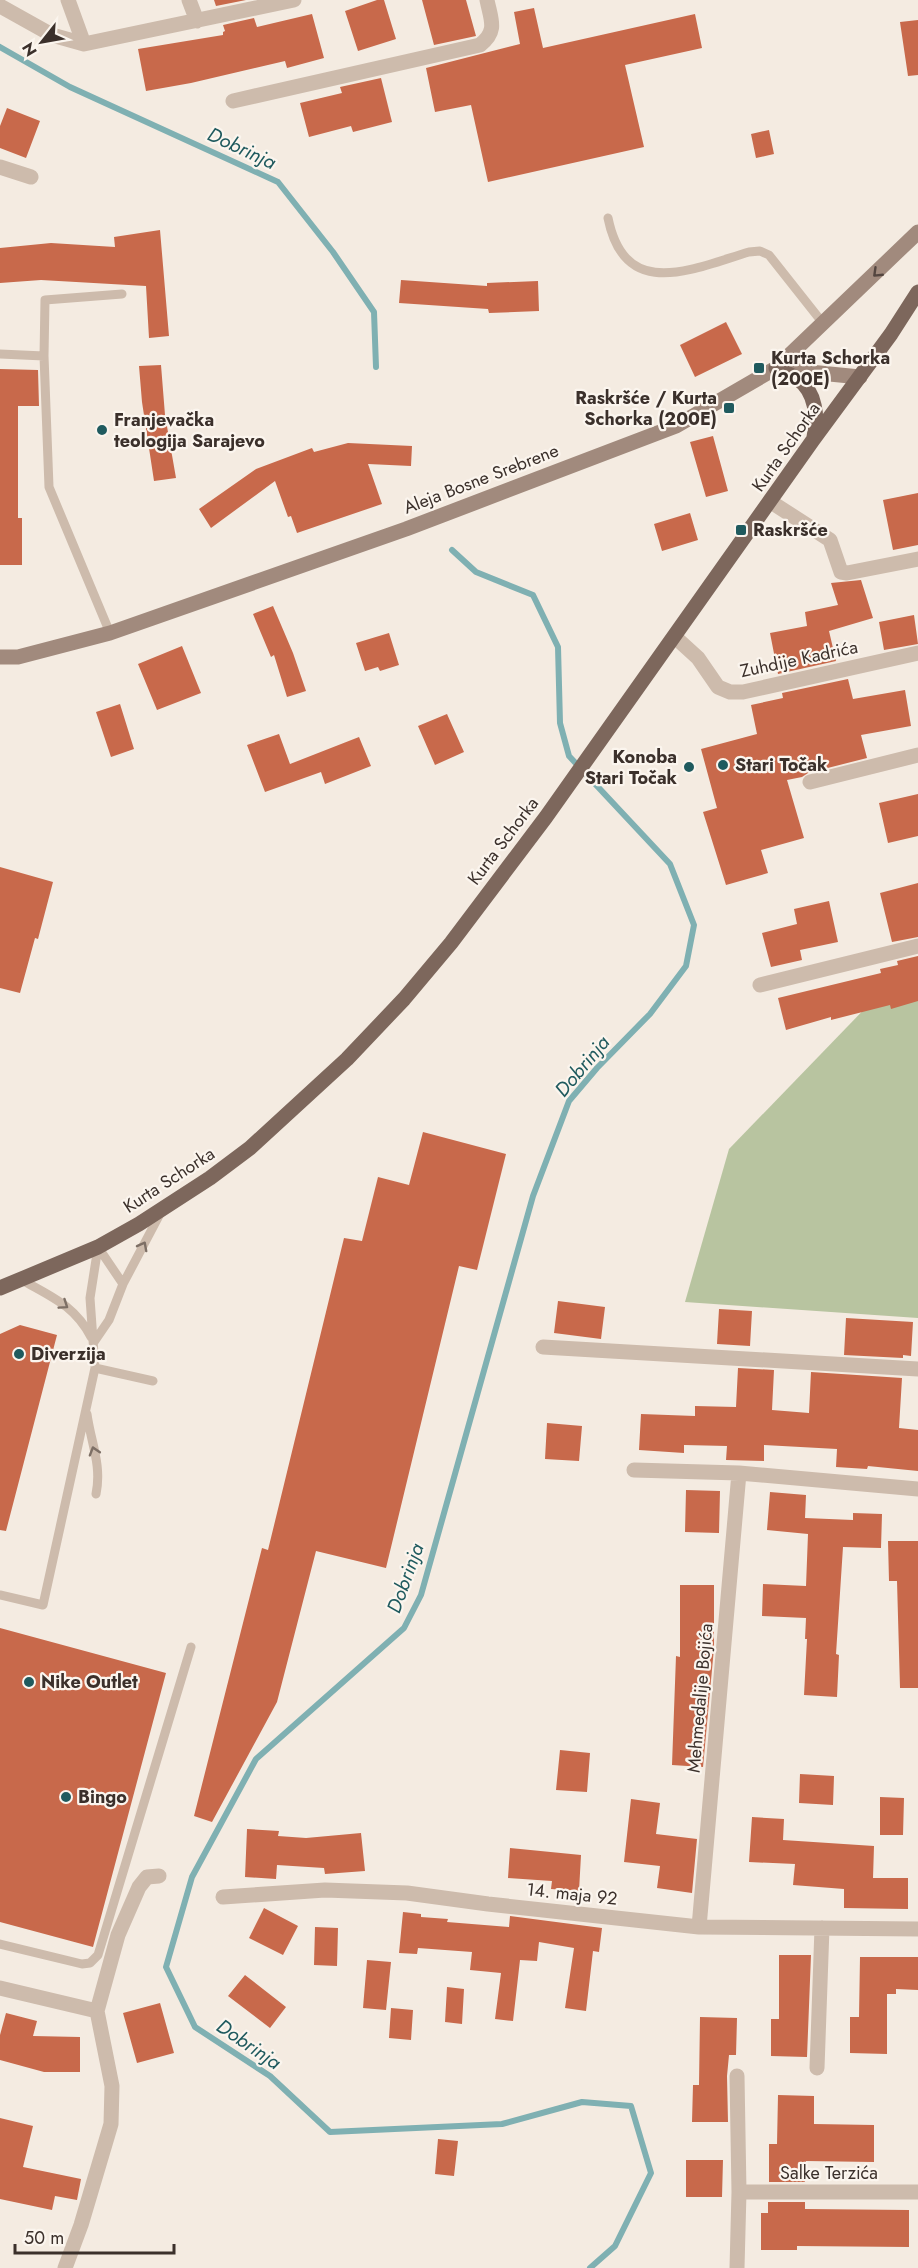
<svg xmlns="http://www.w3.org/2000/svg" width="918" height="2268" viewBox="0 0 918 2268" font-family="Jost,sans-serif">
<rect width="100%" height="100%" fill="#f4ebe1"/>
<path fill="#b8c4a0" d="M918 991V1318L685 1302 729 1149 877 996Z"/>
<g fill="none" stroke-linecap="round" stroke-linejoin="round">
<path stroke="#7fb0b2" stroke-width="6" d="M0 47 70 87 278 182 333 252 374 312 376 367
M452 550 476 572 533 595 558 647 560 723 569 756 670 864 694 925 686 966 650 1014 597 1068 569 1101 533 1196 421 1595 404 1628 256 1759 192 1877 166 1967 195 2027 270 2076 330 2132 502 2124 582 2102 631 2106 651 2173 615 2246 590 2268"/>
</g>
<path fill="#c8694b" d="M214 0H246L216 6Z
M377 0H384L396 39 358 51 345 11Z
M422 0H466L476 36 434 45Z
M534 8 543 48 695 14 702 48 625 65 644 147 488 182 471 105 435 112 426 68 520 44 514 12Z
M312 14 324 58 287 68 285 61 191 83 146 91 138 49 223 35V32L225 31 223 25 254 18 257 27Z
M918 20V75L908 76 900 22Z
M381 78 392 122 353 132 351 126 309 137 300 103 342 93 340 87Z
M7 108 40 121 26 158 0 148V126Z
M769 130 774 154 756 158 751 134Z
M160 230 169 336 149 338 146 286 41 280 0 283V248L51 243 115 247 114 237Z
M401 280 487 286V283L538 281 539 311 489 313 488 309 399 303Z
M726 322 742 354 695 377 680 345Z
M161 365 165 415 176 478 154 481 142 402 139 366Z
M0 369 38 370 39 406H18V518H22V565H0Z
M713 436 728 491 706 497 690 442Z
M348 443 412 446 411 466 368 464 382 504 297 533 291 516 288 517 275 481 211 528 199 509 256 469 312 448 314 452Z
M918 493V545L893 550 883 500Z
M690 513 698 540 662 551 654 524Z
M861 580 873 618 829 631 836 661 778 674 770 633 807 626 805 612 838 605 831 583Z
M273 606 293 653 306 691 287 697 274 655 271 657 253 614Z
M914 615 918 644 884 650 879 622Z
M389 633 399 665 380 671 378 667 365 671 356 643Z
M182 646 201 693 157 710 138 664Z
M848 679 853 699 905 690 911 726 861 735 867 758 808 773 802 777 787 780 804 838 761 850 768 873 726 885 703 812 717 808 701 749 757 734 751 705 783 698 782 693Z
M120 704 134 749 111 757 96 712Z
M447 714 464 752 435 765 418 726Z
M279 734 290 764 359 737 371 766 325 784 321 772 265 792 247 745Z
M918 794V836L888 843 879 803Z
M0 867 53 882 38 939 35 938 20 993 0 988Z
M918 883V937L892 942 880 893Z
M829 901 838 942 800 950 802 960 771 967 762 933 797 924 794 909Z
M918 956V1001L891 1009 890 1005 831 1020V1017L786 1030 778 998 881 973 880 969 898 965 897 961Z
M423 1132 506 1154 477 1270 459 1266 386 1568 316 1551 277 1702 212 1822 194 1816 262 1548 268 1550 344 1238 362 1241 378 1177 409 1185Z
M558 1301 605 1307 601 1339 554 1333Z
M719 1309 752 1311 750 1346 717 1344Z
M846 1318 913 1322 911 1356 903 1355V1358L844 1355Z
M20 1325 57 1335 6 1531 0 1530V1334Z
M738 1368 774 1370 772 1410 809 1413 811 1372 902 1378 899 1428 918 1430V1471L868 1466 867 1469 836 1467 837 1449 764 1445V1461L726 1460 727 1446 684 1445V1453L639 1450 641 1414 695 1416V1406L736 1407Z
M547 1423 582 1426 579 1461 545 1459Z
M686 1490 720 1491 719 1533 685 1532Z
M770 1492 806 1495 805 1518 853 1520V1513L882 1514 881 1548 843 1547 836 1654 839 1655 837 1697 804 1695 807 1639H805L806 1618 762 1616 763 1584 806 1586 808 1534 767 1530Z
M888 1541H918V1688H900L897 1581H889Z
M680 1585H714V1648L703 1767 672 1765 676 1656 680 1657Z
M0 1628 166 1673 93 1947 0 1922Z
M560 1750 590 1753 587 1792 556 1790Z
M800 1774 834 1776 833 1805 799 1803Z
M880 1797 904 1798 903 1835H880Z
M631 1799 660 1803 656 1834 697 1839 692 1893 657 1888 660 1866 624 1862Z
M752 1817 784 1819 783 1840 874 1846 873 1878H908V1909L844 1908V1889L793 1885 795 1864 749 1862Z
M247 1829 279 1831 278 1836 306 1838 361 1833 365 1871 325 1874 324 1868 277 1865 276 1879 245 1877Z
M510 1848 581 1855 579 1891 551 1889 552 1881 508 1878Z
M264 1908 298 1926 283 1955 249 1938Z
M403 1912 421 1914V1917L448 1919 447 1922 509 1927 510 1916 602 1928 599 1952 593 1951 586 2011 565 2008 574 1948 539 1942 537 1961 520 1960 513 2021 495 2019 501 1973 470 1970 472 1952 418 1948 417 1954 399 1953Z
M315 1927 338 1928 337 1966 314 1965Z
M779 1955H811L807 2057 771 2056V2019H779Z
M860 1957H918V1990L896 1989V1994H887V2054L850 2053V2017H859Z
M367 1960 391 1962 386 2010 363 2008Z
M245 1975 286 2007 270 2028 228 1996Z
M447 1987 464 1989 462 2024 445 2022Z
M160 2003 174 2053 137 2063 123 2013Z
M391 2008 413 2010 411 2040 389 2038Z
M6 2013 37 2021 33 2036 80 2037V2072H44L0 2060V2035Z
M700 2017 737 2018 736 2055H729L727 2076 728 2122H692L693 2085H699Z
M778 2095 814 2096V2124L874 2125V2162L806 2161 805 2182H769V2144H777Z
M0 2118 33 2126 23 2167 81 2179 77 2200 55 2196 52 2210 0 2199Z
M438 2139 458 2141 454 2176 435 2174Z
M686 2160H723L722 2197H686Z
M768 2202H805V2209L909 2210V2247L797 2246V2250H761V2213H768Z"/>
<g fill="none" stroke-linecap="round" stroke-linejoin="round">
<path stroke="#cdbbac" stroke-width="9" d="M608 218C625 302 692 269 749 252L760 251 769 255 822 322
M0 354 44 356 45 300 122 294
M44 356 49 487 110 633
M22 1280C52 1297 75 1306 91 1337
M123 1284 161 1212
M94 1342 109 1320 123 1284 98 1247
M95 1368 153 1381
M87 1414C91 1443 102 1465 96 1494
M0 1595 43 1605 95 1368 90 1298 98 1247
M0 1944 82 1964 90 1963 98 1955 191 1647"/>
<path stroke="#cdbbac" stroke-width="15" d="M68 0 84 44
M189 0 197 21
M0 6 52 35 84 44 294 0
M233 101 480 45C498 31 491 20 487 0
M0 167 31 177
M771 502 830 540 841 572 847 573 918 559
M675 637 698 658 718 687 730 692H743L918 653
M810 782 918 755
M760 985 918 946
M543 1347 918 1369
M634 1470 739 1473 918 1489
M223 1897 325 1890 407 1893 488 1904 699 1927 918 1929
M699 1927 739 1473
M0 1988 97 2011
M817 2068 822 1928
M737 2076 739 2192 737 2268
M739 2192H918
M65 2268 81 2225 111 2124 112 2086 97 2011 118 1935 139 1887 147 1877 159 1876"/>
<path stroke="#a18a7d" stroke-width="15" d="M779 369 860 377
M0 657H18L110 633 406 529 676 426 776 368 918 232"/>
<path stroke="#7d675c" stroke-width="15" d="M776 368C783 372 792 375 798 379 816 392 818 418 814 437
M0 1288 98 1247 139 1224 210 1178 250 1148 347 1059 404 999 451 943 546 817 813 440 891 334 918 292"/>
</g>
<defs><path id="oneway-chevron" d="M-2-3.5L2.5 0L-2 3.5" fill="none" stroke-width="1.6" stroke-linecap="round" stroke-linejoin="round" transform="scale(1.5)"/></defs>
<use stroke="#544640" href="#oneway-chevron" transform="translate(877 273) rotate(136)"/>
<g stroke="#7d6f65">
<use href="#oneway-chevron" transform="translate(143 1246) rotate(-62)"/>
<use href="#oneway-chevron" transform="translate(64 1305) rotate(34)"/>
<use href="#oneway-chevron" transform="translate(94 1451) rotate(-107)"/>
</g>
<g fill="#1f5a5e" stroke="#fbf5ee" stroke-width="2">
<rect x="753" y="362" width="12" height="12" rx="3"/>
<rect x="723" y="402" width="12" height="12" rx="3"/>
<circle cx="102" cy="430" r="6"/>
<rect x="735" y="524" width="12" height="12" rx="3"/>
<circle cx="723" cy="765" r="6"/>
<circle cx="689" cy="767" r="6"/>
<circle cx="19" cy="1354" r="6"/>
<circle cx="29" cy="1682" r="6"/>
<circle cx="66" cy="1797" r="6"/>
</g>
<g text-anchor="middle" stroke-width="4.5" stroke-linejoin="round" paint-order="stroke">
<g font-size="18" font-weight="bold" fill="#3b302b" stroke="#fbf5ee" text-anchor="start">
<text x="771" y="364">Kurta Schorka<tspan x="771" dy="21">(200E)</tspan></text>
<text x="717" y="404" text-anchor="end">Raskršće / Kurta<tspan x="717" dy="21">Schorka (200E)</tspan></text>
<text x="114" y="426">Franjevačka<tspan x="114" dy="21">teologija Sarajevo</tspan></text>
<text x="753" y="536">Raskršće</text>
<text x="677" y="763" text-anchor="end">Konoba<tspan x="677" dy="21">Stari Točak</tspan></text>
<text x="735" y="771">Stari Točak</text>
<text x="31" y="1360">Diverzija</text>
<text x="41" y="1688">Nike Outlet</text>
<text x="78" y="1803">Bingo</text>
</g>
<g font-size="18" fill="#3b302b" stroke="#fbf5ee">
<text transform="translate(786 447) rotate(-55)" y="6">Kurta Schorka</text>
<text transform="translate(481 479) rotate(-21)" y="6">Aleja Bosne Srebrene</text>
<text transform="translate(799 659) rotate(-12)" y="6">Zuhdije Kadrića</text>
<text transform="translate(503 841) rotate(-53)" y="6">Kurta Schorka</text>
<text transform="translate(169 1180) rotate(-33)" y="6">Kurta Schorka</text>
<text transform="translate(700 1698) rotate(-85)" y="6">Mehmedalije Bojića</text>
<text transform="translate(572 1894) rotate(6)" y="6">14. maja 92</text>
<text x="829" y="2179">Salke Terzića</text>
</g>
<g font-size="20" font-style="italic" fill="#1f5a5e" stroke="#fbf5ee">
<text transform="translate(242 148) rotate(25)" y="7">Dobrinja</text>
<text transform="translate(582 1066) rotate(-50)" y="7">Dobrinja</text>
<text transform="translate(405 1578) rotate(-70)" y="7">Dobrinja</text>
<text transform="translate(249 2044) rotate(34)" y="7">Dobrinja</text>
</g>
</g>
<g transform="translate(42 42) rotate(239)" stroke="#fbf5ee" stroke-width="4.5" paint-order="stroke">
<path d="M0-4.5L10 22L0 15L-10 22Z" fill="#3b302b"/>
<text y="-9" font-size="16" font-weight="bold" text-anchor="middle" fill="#3b302b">N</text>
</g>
<path d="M15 2244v9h159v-9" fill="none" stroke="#3b302b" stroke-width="3"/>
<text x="24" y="2244" font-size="18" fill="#3b302b" stroke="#fbf5ee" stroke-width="4.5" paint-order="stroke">50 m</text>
</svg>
